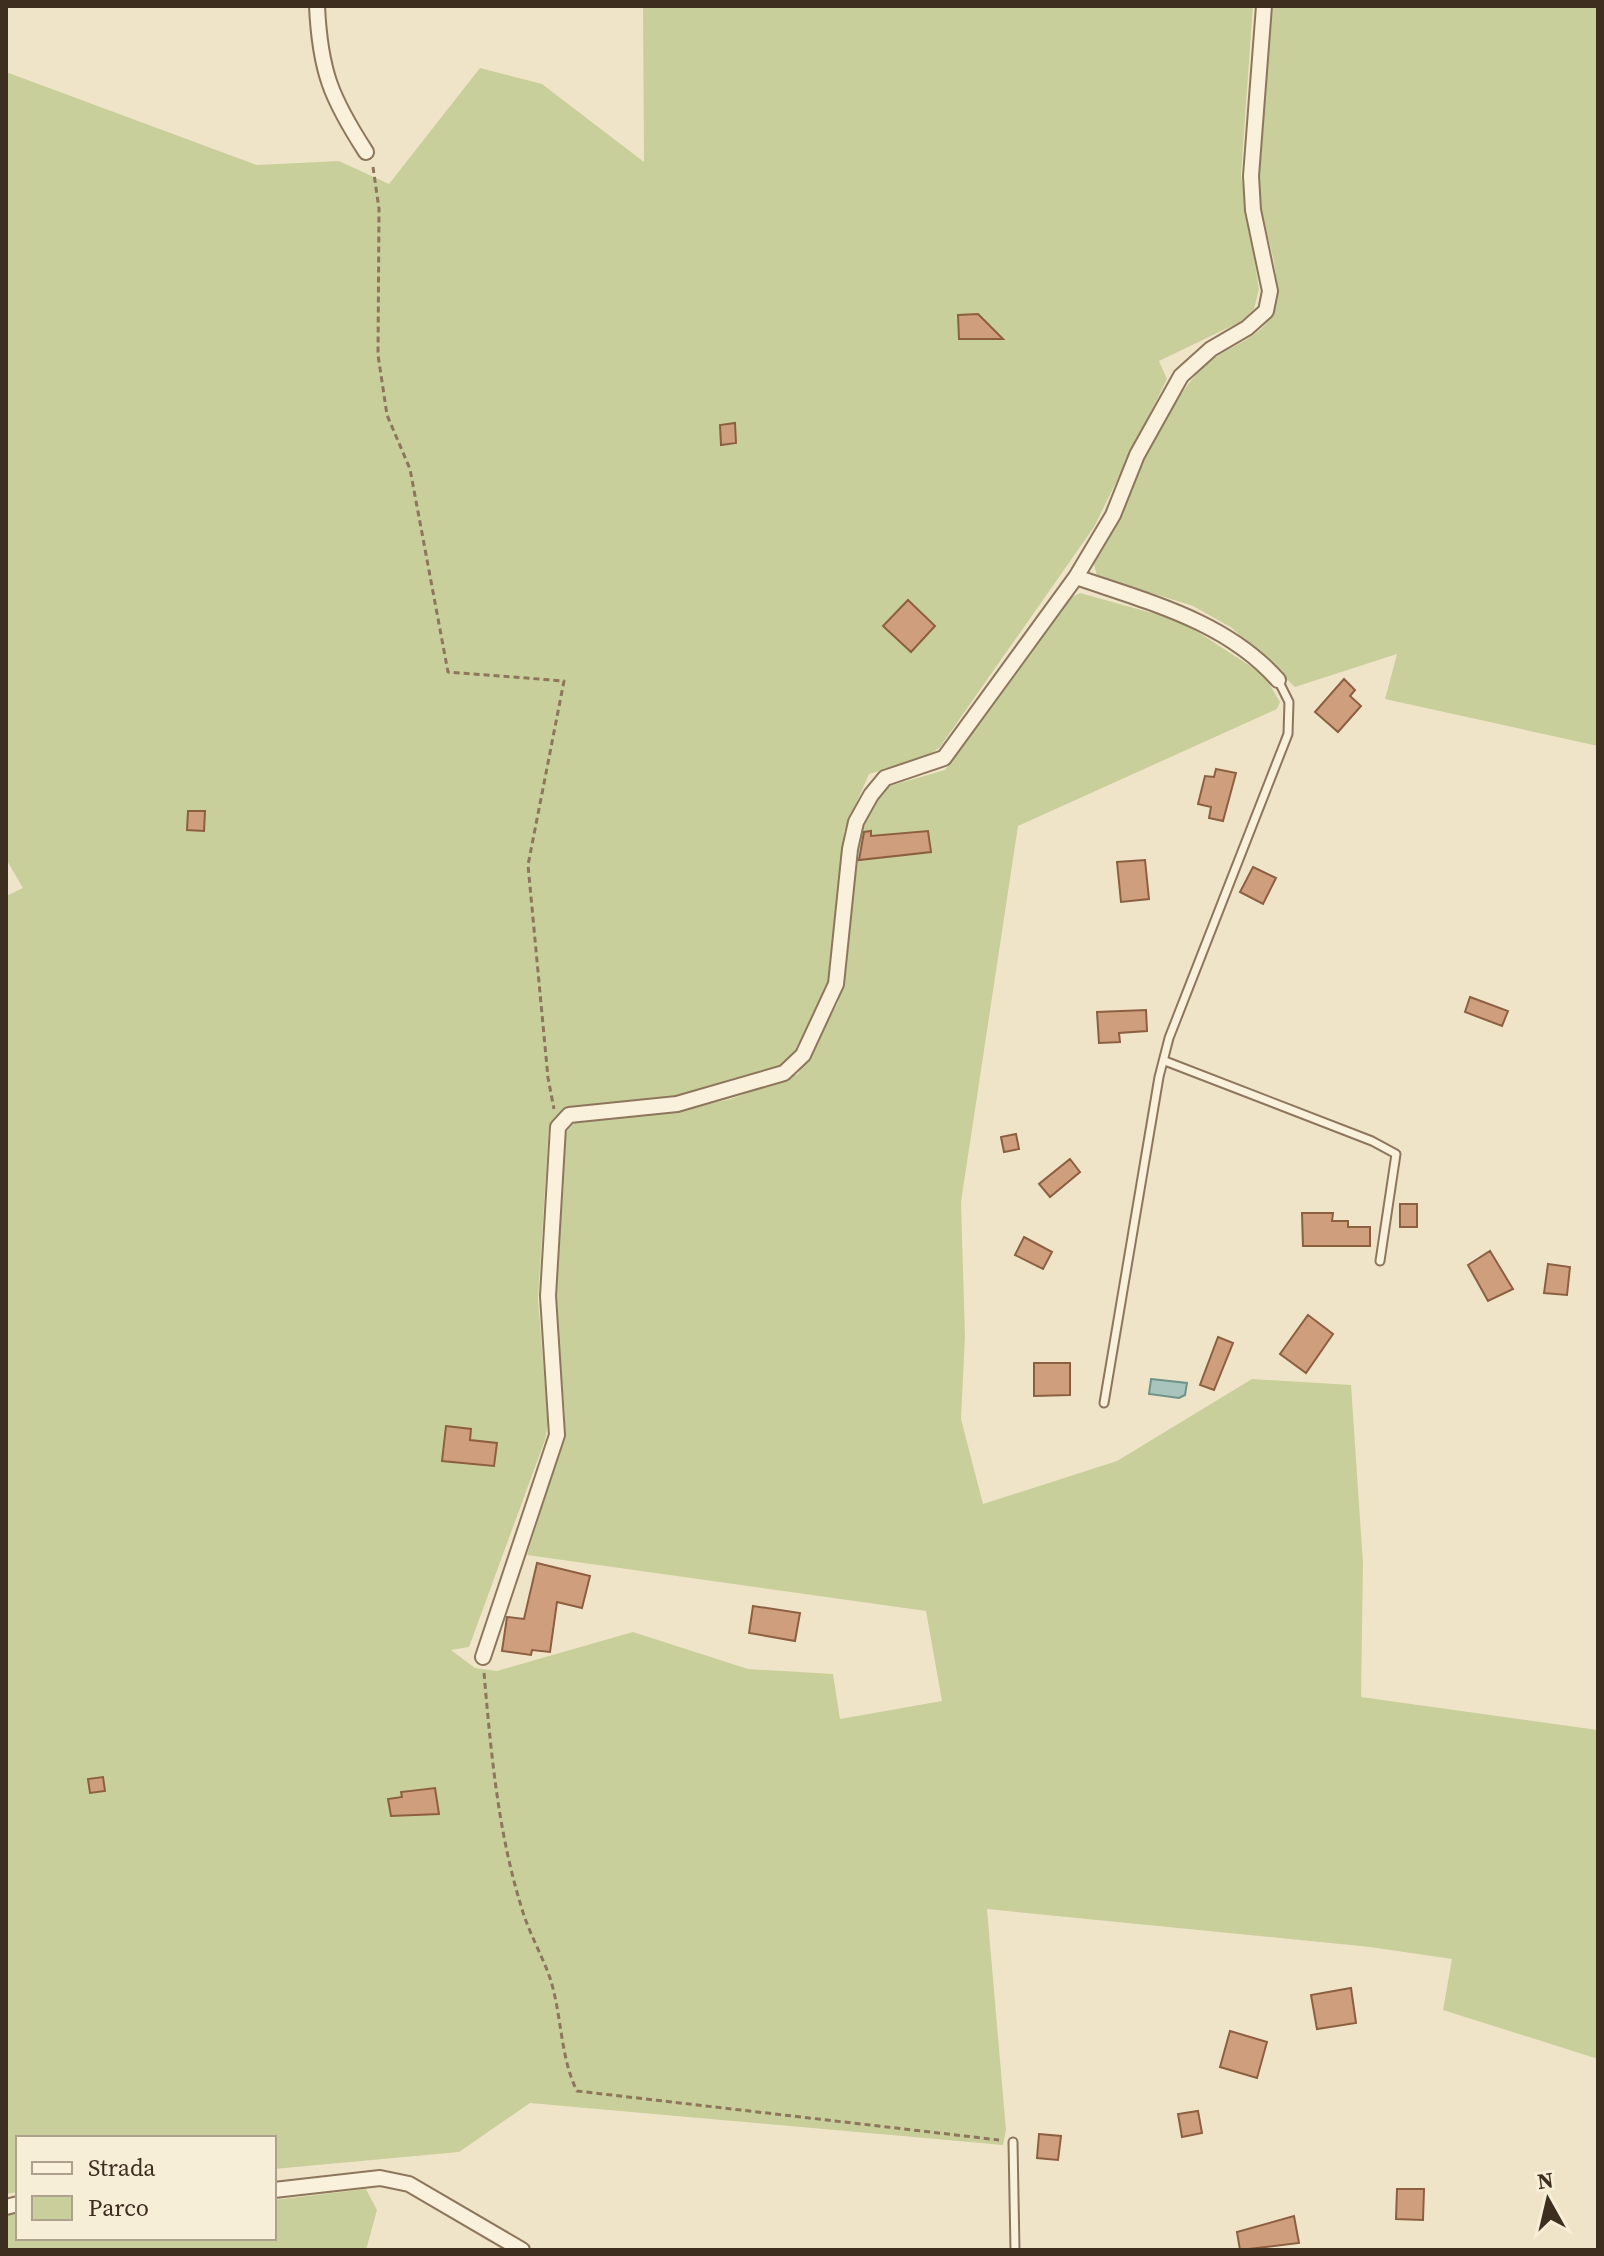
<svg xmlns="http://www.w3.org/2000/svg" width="1604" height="2256" viewBox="0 0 1604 2256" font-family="'Source Serif 4',serif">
<rect width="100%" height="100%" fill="#f0e4c8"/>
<path fill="#c9cf9b" d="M643 6H1253L1241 175 1259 289 1254 309 1240 322 1159 361 1167 379 1094 527 940 747 928 756 869 774 844 831 830 983 818 1015 793 1055 779 1068 674 1098 562 1112 549 1125 538 1299 548 1425 545 1440 469 1647 451 1650 475 1668 497 1671 633 1632 748 1669 833 1674 840 1719 942 1701 926 1611 527 1555 564 1439 565 1417 555 1295 562 1137 574 1123 670 1113 731 1099 798 1074 838 1003 863 823 886 787 945 770 1070 598 1080 593 1181 621 1264 675 1280 702 1277 709 1018 826 961 1202 965 1336 961 1419 983 1504 1117 1461 1252 1379 1351 1385 1363 1563 1361 1697 1598 1730V2059L1443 2010 1452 1959 1370 1947 987 1909 1006 2130 1003 2145 530 2103 459 2152 274 2169V2138H18V2192L6 2194V896L23 888 6 859V72L257 165 339 161 389 184 480 68 542 84 644 162Z
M1273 6H1598V746L1385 699 1397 654 1295 687 1232 628 1193 606 1097 576 1094 564C1131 500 1151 423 1202 368 1222 348 1261 340 1273 313 1286 281 1264 234 1260 200 1254 137 1267 69 1273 6Z
M366 2189 377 2210 366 2250H6V2214L18 2212V2238H274V2200Z"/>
<path fill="#a9c4bc" stroke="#6f938a" stroke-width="2" d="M1151 1379 1187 1383 1185 1395 1179 1398 1149 1394Z"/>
<path fill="#cf9f7d" stroke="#8d5f41" stroke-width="2" d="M978 314 1003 339H959L958 315Z
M735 423 736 443 721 445 720 425Z
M908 600 935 626 911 652 883 626Z
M1344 679 1355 690 1350 696 1361 706 1338 732 1315 712Z
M1216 769 1236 773 1223 821 1209 818 1211 807 1198 804 1205 776 1214 777Z
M188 811H205L204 831 187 830Z
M871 831V836L928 831 931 852 859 860 864 832Z
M1145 860 1149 899 1121 902 1117 862Z
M1253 867 1276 878 1263 904 1240 892Z
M1470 997 1508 1011 1502 1026 1465 1012Z
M1146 1010 1147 1031 1119 1033 1120 1042 1099 1043 1097 1012Z
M1016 1134 1019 1149 1004 1152 1001 1137Z
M1070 1159 1080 1172 1050 1197 1039 1184Z
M1400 1204H1417V1227H1400Z
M1302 1213H1333L1332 1221H1348V1227H1370V1246H1303Z
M1024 1237 1052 1252 1043 1269 1015 1255Z
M1490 1251 1513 1289 1488 1301 1468 1265Z
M1548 1264 1570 1267 1567 1295 1544 1293Z
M1308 1315 1333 1334 1306 1373 1280 1354Z
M1218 1337 1233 1343 1214 1390 1200 1385Z
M1034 1363H1070V1395L1034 1396Z
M446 1426 471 1429 470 1440 497 1443 494 1466 442 1461Z
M537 1563 590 1576 582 1608 557 1602 550 1652 532 1650 531 1655 502 1651 507 1617 524 1619Z
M753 1606 800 1613 795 1641 749 1633Z
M103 1777 105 1791 90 1793 88 1779Z
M435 1788 439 1814 391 1816 388 1799 402 1797 401 1792Z
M1351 1988 1356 2023 1317 2029 1311 1995Z
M1230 2031 1267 2042 1257 2078 1220 2067Z
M1198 2111 1202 2133 1182 2137 1178 2114Z
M1039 2134 1061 2136 1058 2160 1037 2158Z
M1397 2189H1424L1423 2220 1396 2219Z
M1294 2216 1299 2243 1240 2250 1237 2232Z"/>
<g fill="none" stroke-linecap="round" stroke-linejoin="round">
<g stroke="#8d765c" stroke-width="11">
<path id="lane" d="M1165 1061 1372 1141 1396 1154 1380 1261
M1104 1403 1159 1077 1169 1038 1288 734 1289 702 1278 680
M1013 2142 1015 2250"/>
</g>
<g stroke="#8d765c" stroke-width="18">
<path id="street" d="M317 6C320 71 331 98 366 152
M1076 577C1148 602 1226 621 1278 680
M483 1657 557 1435 548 1296 558 1127 569 1115 677 1104 784 1073 803 1055 836 984 850 849 856 822 871 795 885 778 944 758 1076 577 1113 515 1137 455 1181 376 1211 349 1247 328 1266 311 1270 291 1253 210 1251 176 1264 6
M274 2190 380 2178 409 2184 522 2250
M6 2207 18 2204"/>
</g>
<path stroke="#8d765c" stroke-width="3" stroke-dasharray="6 4" stroke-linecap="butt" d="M373 167 379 209 378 355 387 415 410 469 448 672 564 681 528 865 548 1078 554 1109
M484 1673C491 1752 498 1833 522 1909 529 1933 542 1955 550 1978 562 2015 560 2057 577 2091L999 2140"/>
<use href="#lane" stroke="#faf1dc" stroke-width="7"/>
<use href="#street" stroke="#faf1dc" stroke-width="14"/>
</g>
<rect width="1604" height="2256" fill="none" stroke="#3d2e20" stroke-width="16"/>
<rect x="16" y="2136" width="260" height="104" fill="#f7eed8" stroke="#ada18e" stroke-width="2"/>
<rect x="32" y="2162" width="40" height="12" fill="#faf1dc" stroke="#ada18e" stroke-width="2"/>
<text x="88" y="2176" font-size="24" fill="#3d2e20">Strada</text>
<rect x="32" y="2196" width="40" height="24" fill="#c9cf9b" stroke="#ada18e" stroke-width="2"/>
<text x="88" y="2216" font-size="24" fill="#3d2e20">Parco</text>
<g transform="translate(1548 2200) rotate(352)" stroke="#f7eed8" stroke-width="6" paint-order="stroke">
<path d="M0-6L14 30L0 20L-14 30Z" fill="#3d2e20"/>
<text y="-12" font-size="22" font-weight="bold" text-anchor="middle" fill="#3d2e20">N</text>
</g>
</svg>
